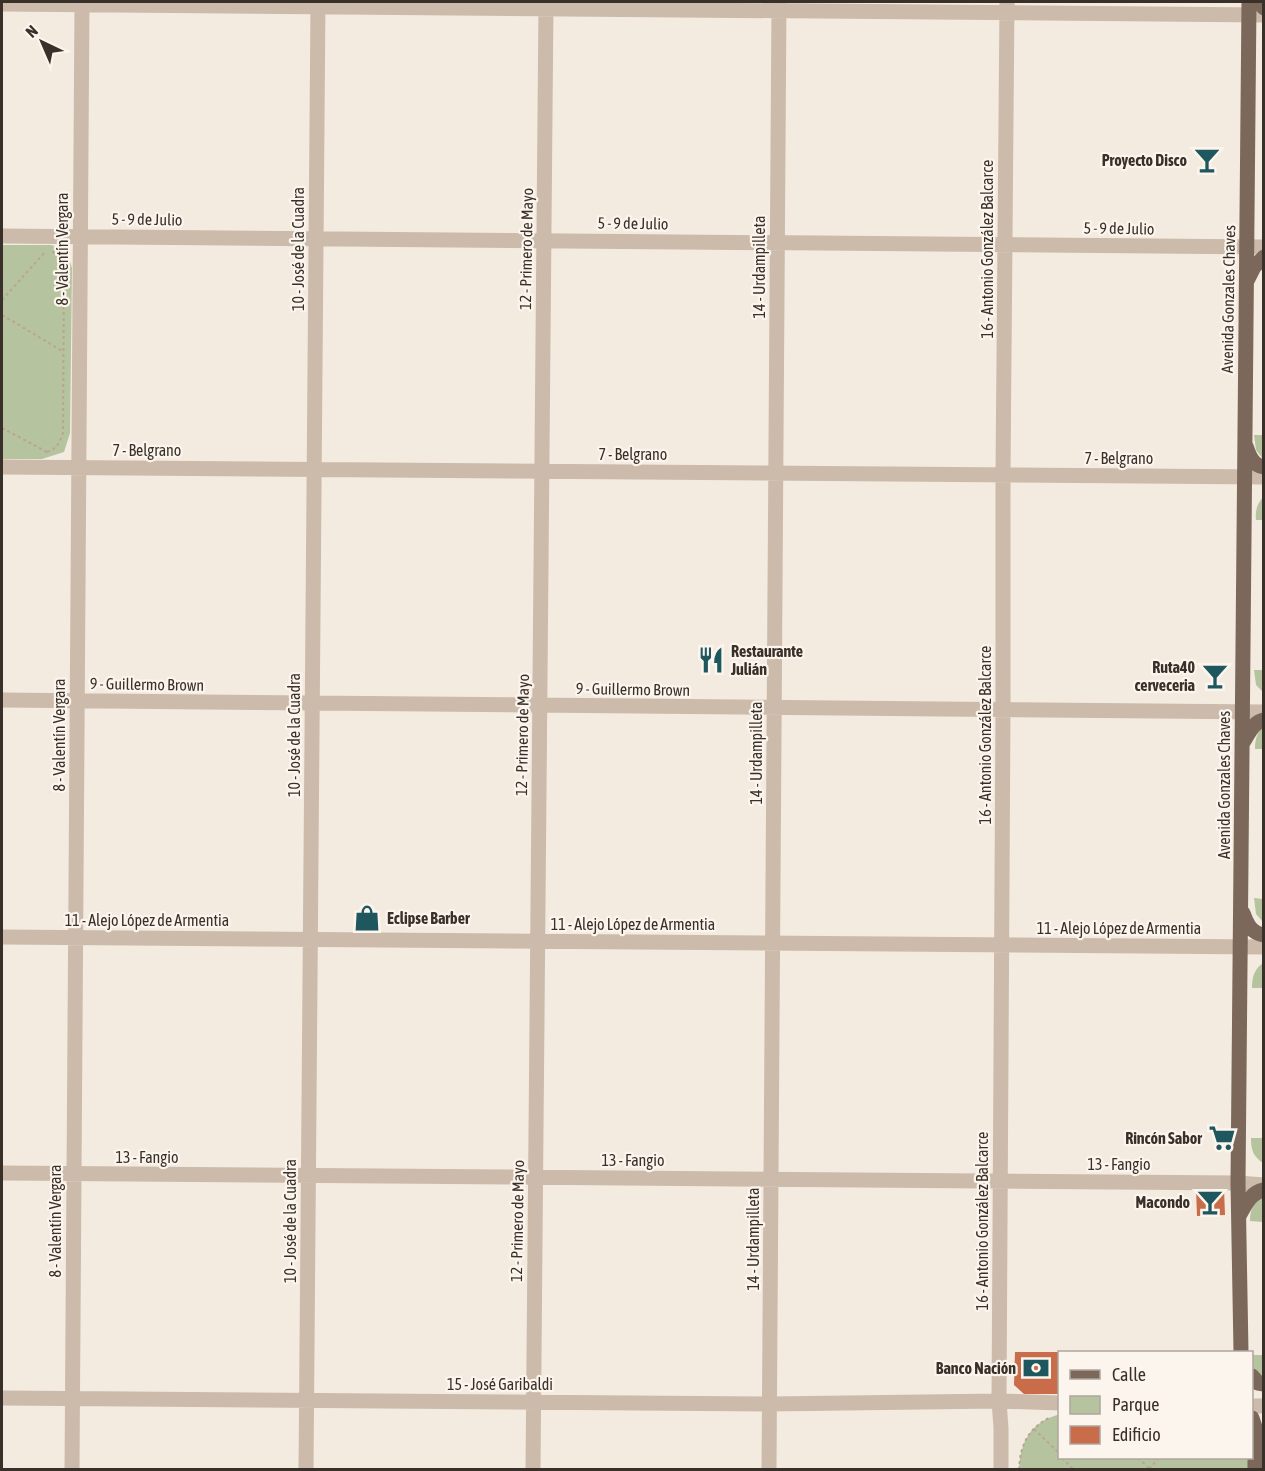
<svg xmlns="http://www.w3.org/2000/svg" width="1265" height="1471" viewBox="0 0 1265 1471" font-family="'Asap Condensed',sans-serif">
<rect width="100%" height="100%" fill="#f4ebe0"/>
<path fill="#b6c39f" d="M2 245H51L66 249 72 268 70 433 64 452 42 459H2Z
M1254 435H1263V459L1256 450Z
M1263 497V520H1256C1255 511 1257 504 1263 497Z
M1254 670H1263V692L1256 685Z
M1263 726V749H1255C1255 739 1257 733 1263 726Z
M1254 898 1263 899V922L1256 914Z
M1263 963V988H1252C1252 978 1254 969 1263 963Z
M1251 1138H1263V1163C1253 1156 1251 1150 1251 1138Z
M1263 1196V1222L1250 1221C1250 1208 1254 1204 1263 1196Z
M1252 1355H1263V1379L1253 1370Z
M1057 1415H1059L1060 1458H1249L1248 1469 1019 1470C1020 1443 1030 1423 1057 1415Z"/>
<path fill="#c86c49" d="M1224 1188 1225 1215 1197 1216 1196 1189Z
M1015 1352H1058V1394H1024L1014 1385Z"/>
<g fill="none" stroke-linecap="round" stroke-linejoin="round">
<path stroke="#b8a595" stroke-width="2" stroke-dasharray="3 3" stroke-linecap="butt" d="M2 300 46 251
M2 315 64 352
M2 428 47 452
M47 452C57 449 60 442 63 433L64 264 58 254 49 251
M1034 1429 1060 1454
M1062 1458 1074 1470
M1138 1458 1151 1470
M1149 1469 1159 1458
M1019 1470C1020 1445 1028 1428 1051 1417"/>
<path stroke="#ccbbab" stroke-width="15" d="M2 4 1264 15
M2 236 1264 247
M2 467 1264 477
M2 700 1264 712
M2 937 1264 947
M2 1173 1238 1183 1264 1185
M2 1398 770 1404 999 1401 1060 1403
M1252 1406H1264
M72 1470 82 2
M306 1470 318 2
M533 1470 546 2
M769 1470 779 2
M1001 1470V1428L999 1401 1003 710V475L1007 2"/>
<path stroke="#7c675b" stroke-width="15" d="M1258 2 1264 8
M1247 281 1254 267 1264 257
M1246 446C1249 455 1253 466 1264 467
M1242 744C1248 735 1253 722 1264 720
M1243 913C1247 924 1251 933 1264 935
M1239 1216C1245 1205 1251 1192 1264 1190
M1241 1352 1238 1183 1249 2
M1252 1376 1258 1383 1264 1384
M1252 1418 1255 1427V1470"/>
</g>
<defs>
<g id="bar-bare" transform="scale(2.07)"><path d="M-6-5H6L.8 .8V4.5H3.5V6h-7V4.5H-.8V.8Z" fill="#1e575d" stroke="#fbf5ed" stroke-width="2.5" paint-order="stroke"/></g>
<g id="restaurant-bare" transform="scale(2.07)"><path d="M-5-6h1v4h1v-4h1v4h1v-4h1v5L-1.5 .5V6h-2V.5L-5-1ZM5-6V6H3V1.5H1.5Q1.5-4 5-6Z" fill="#1e575d" stroke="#fbf5ed" stroke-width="2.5" paint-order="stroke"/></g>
<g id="shop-bare" transform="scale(2.07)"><path d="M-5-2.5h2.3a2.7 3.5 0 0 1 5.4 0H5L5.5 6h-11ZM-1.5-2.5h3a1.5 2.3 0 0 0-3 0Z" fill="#1e575d" stroke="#fbf5ed" stroke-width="2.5" paint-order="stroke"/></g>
<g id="supermarket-bare" transform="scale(2.07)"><path d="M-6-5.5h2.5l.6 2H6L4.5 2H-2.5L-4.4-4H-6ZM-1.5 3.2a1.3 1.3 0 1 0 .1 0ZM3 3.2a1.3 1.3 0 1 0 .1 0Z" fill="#1e575d" stroke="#fbf5ed" stroke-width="2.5" paint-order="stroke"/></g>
<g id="bank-bare" transform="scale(2.07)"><path d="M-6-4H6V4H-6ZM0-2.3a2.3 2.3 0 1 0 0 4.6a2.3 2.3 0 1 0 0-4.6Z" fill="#1e575d" stroke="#fbf5ed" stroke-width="2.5" paint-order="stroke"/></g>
</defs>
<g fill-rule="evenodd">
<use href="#bar-bare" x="1207" y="160"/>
<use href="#restaurant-bare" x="711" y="660"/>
<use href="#bar-bare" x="1215" y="676"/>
<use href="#shop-bare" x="367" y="918"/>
<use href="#supermarket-bare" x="1222" y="1138"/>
<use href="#bar-bare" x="1210" y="1202"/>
<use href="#bank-bare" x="1036" y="1368"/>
</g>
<g text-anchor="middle" stroke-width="4.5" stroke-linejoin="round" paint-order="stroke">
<g font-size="16" font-weight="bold" fill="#3a302a" stroke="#fbf5ed" text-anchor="end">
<text x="1187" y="166">Proyecto Disco</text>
<text x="731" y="657" text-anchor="start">Restaurante<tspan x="731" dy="18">Julián</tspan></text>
<text x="1195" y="673">Ruta40<tspan x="1195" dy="18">cerveceria</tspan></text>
<text x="387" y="924" text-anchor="start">Eclipse Barber</text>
<text x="1202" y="1144">Rincón Sabor</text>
<text x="1190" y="1208">Macondo</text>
<text x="1016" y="1374">Banco Nación</text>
</g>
<g font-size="16" fill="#3a302a" stroke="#fbf5ed">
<text transform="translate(147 219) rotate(1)" y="6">5 - 9 de Julio</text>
<text transform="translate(633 223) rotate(1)" y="6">5 - 9 de Julio</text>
<text transform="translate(1119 228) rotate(1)" y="6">5 - 9 de Julio</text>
<text transform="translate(62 249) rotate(-90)" y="6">8 - Valentín Vergara</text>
<text transform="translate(298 249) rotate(-90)" y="6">10 - José de la Cuadra</text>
<text transform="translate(526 249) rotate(-89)" y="6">12 - Primero de Mayo</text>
<text transform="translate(987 249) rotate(-90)" y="6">16 - Antonio González Balcarce</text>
<text transform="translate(759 267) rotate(-90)" y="6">14 - Urdampilleta</text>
<text transform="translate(1228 299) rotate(-89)" y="6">Avenida Gonzales Chaves</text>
<text x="147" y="456">7 - Belgrano</text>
<text x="633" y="460">7 - Belgrano</text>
<text x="1119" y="464">7 - Belgrano</text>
<text transform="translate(147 684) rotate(1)" y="6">9 - Guillermo Brown</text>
<text transform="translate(633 689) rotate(1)" y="6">9 - Guillermo Brown</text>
<text transform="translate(59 735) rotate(-90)" y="6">8 - Valentín Vergara</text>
<text transform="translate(294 735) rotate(-90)" y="6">10 - José de la Cuadra</text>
<text transform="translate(522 735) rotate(-89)" y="6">12 - Primero de Mayo</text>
<text transform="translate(985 735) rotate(-90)" y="6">16 - Antonio González Balcarce</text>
<text transform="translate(756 753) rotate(-90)" y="6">14 - Urdampilleta</text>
<text transform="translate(1224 785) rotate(-90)" y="6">Avenida Gonzales Chaves</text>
<text x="147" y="926">11 - Alejo López de Armentia</text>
<text x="633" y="930">11 - Alejo López de Armentia</text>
<text x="1119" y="934">11 - Alejo López de Armentia</text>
<text x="147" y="1163">13 - Fangio</text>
<text x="633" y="1166">13 - Fangio</text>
<text x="1119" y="1170">13 - Fangio</text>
<text transform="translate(55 1221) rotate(-90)" y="6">8 - Valentín Vergara</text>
<text transform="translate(290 1221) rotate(-90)" y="6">10 - José de la Cuadra</text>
<text transform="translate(517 1221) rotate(-89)" y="6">12 - Primero de Mayo</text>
<text transform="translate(982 1221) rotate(-90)" y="6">16 - Antonio González Balcarce</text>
<text transform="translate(753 1239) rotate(-90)" y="6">14 - Urdampilleta</text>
<text x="500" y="1390">15 - José Garibaldi</text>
</g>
</g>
<rect width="1265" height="1471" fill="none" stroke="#3a302a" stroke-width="6"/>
<rect x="1058" y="1351" width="195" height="108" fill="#fbf5ed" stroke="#aea69f" stroke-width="1.5"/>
<rect x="1070" y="1370" width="30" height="9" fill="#7c675b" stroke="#aea69f" stroke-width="1.5"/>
<text x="1112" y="1381" font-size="18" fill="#3a302a">Calle</text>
<rect x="1070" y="1396" width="30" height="18" fill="#b6c39f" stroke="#aea69f" stroke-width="1.5"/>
<text x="1112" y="1411" font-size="18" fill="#3a302a">Parque</text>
<rect x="1070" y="1426" width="30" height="18" fill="#c86c49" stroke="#aea69f" stroke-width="1.5"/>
<text x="1112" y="1441" font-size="18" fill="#3a302a">Edificio</text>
<g transform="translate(42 42) rotate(316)" stroke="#fbf5ed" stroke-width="4.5" paint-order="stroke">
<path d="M0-4.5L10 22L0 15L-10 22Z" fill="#3a302a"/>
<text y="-9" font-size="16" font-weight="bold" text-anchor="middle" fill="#3a302a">N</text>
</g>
</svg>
